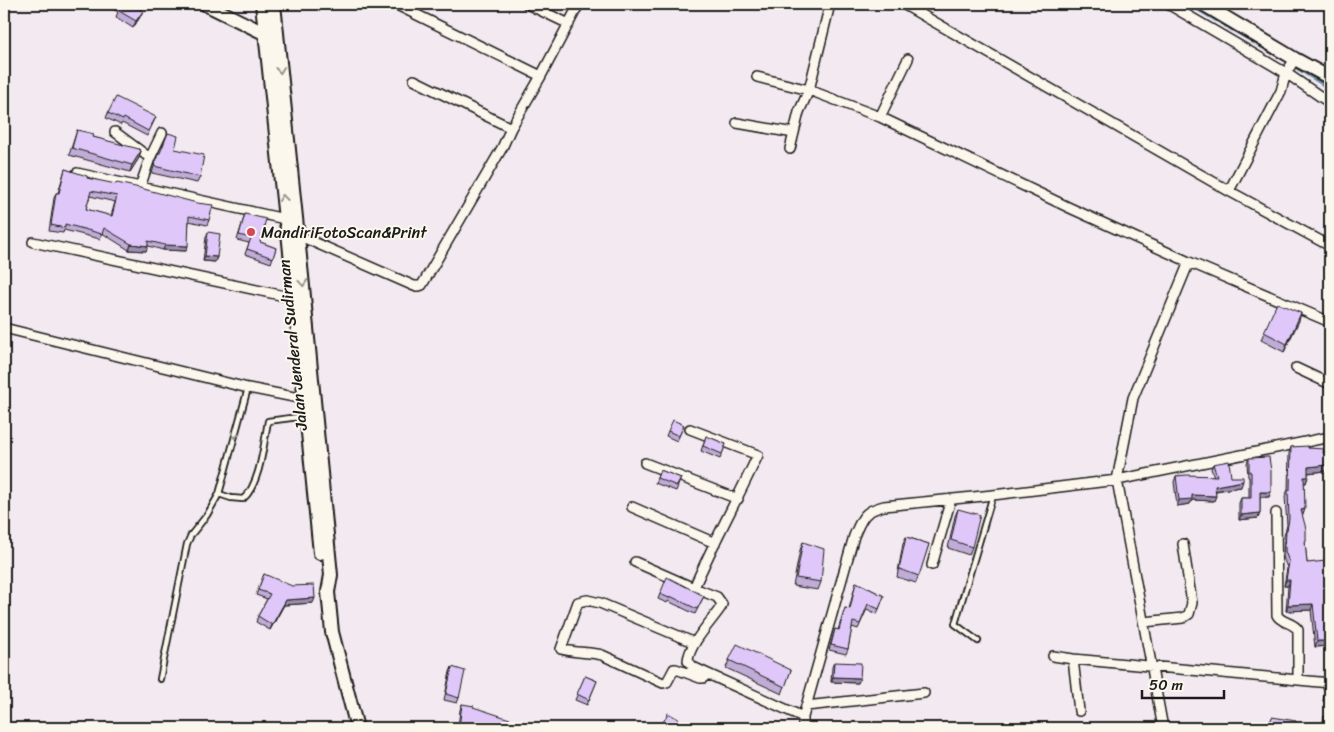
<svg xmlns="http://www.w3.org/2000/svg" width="1334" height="732" viewBox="0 0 1334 732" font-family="Sriracha,sans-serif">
<rect width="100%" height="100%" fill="#f3e9f0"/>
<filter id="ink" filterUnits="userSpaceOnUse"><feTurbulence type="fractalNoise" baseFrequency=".02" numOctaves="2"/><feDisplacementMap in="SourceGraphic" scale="10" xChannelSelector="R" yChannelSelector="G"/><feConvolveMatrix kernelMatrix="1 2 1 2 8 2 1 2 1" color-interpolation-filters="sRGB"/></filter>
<g filter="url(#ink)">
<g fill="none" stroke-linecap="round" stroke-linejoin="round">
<path stroke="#6989a1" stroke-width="3" d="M1188 4 1286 61
M1295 67 1330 89"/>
<g stroke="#1c1c1c" stroke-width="8">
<path id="lane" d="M219 494 231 498 243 499C260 485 264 443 268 421L306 416
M978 641 955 624 993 495
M160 679 187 544 191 535 207 515 219 494 248 388"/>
</g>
<g stroke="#1c1c1c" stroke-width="12">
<path id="street" d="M395 4 541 76
M527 4 569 24
M903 4 1229 191 1330 246
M1168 4 1286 73 1330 103
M757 77 809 90 880 117 1070 208 1189 262 1330 322
M414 80 511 128
M880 117 908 59
M737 123 794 133
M115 132 150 158
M790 149 799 112 809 90 830 4
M77 173 285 219
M140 187 150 158 162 133
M1229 191 1281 91 1286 73 1295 59
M293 233 414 286H419L422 285 502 148 511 128 541 76 579 4
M33 242 294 298
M4 328 248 388 309 400
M1296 368 1330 384
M690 429 758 455C737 500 713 543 694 588L717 597 722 604 721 607C712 621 689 644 688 661L693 667 708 674 803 717
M645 463 738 499
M632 507 715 543
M1276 513 1277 615C1281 623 1293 622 1298 630V680
M635 562 694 588
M932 565 951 499
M1144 622 1183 618 1189 614 1192 603 1183 544
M695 643 600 603 587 600 578 602 561 649C575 653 588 652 602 655L663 683 667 682 674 669H676L700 678H703L708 674
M1053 656 1073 659 1330 683
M1073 659 1079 711
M806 706 924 693
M803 728V717L854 536C862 518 863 511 884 506L993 495 1117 480 1330 437
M1163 728 1117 480 1133 398 1189 262"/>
</g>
<g stroke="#1c1c1c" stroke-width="16">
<path id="secondary" d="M205 4 270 36
M262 4 285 219 288 232 320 553
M274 4 302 276 324 504 331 575 328 592 332 632 357 728
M1203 4 1295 59 1330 78"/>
</g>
<use href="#lane" stroke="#fbf7ec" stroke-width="4.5"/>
<use href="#street" stroke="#fbf7ec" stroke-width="9"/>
<use href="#secondary" stroke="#fbf7ec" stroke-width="12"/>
</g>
<path fill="#c0acd6" stroke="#1c1c1c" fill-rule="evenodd" d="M104 4H132L140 17 133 28 116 17 118 12Z
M108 113 156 117 147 136 122 123 121 125 106 118Z
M77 130 93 137 141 151 139 158 130 172 69 155Z
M175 149 200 177 197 183 152 173 158 154Z
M65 169 209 220 207 225 189 221 186 251 163 250 148 246 146 251 129 250 102 233 100 239 64 230 63 233 49 231 54 198 56 193H58ZM90 196 115 202 111 216 86 209Z
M245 214 260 242 276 248 271 263 245 254 249 243 237 240Z
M208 232 217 257 215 262 203 261 206 237Z
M1301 313 1284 352 1261 340 1264 332Z
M684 425 677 441 666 436 668 431Z
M706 436 726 444 720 459 701 451Z
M1291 447 1308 448 1323 453H1330V474H1327L1326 471 1308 473V477L1306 483H1304L1303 515H1302L1306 541 1305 543 1307 563 1325 567 1330 646 1315 647 1311 610 1286 611 1288 586H1284L1287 568 1283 557 1284 536 1287 525 1285 496 1288 490 1289 453Z
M1249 458 1271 492 1269 497H1260V513L1258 518 1239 520V503L1241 498H1249V477H1248L1247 463Z
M1213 464 1231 477 1241 487 1216 491 1214 501 1192 500 1190 504 1177 506 1174 482 1176 476H1214L1211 469Z
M660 470 681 478 676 491 655 483Z
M958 509 972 547 969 555 948 548 955 516Z
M906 537 929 544 916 583 897 577 903 544Z
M803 542 821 582 818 590 793 586 800 550Z
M264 574 313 603 284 605 270 630 256 622 258 616 267 599 256 595Z
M856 582 884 596 877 614 867 609 858 629 852 627 848 649 846 654 829 650 835 629 838 630 845 608 849 609Z
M660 594 704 596 695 614 668 601 667 603 658 599Z
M729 660 791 670 782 694 726 668Z
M834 662 860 678 858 683 831 682 832 667Z
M452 667 459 698 457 703 444 700 450 672Z
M585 676 597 681 587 705 575 700Z
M1326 684H1330L1323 701 1325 689Z
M462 704 517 728H458L460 710Z"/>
<path fill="#9c8cae" stroke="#1c1c1c" d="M143 11 140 17 133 28 136 21Z
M141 151 139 158 130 172 132 165Z
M131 244 148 246 146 251 129 250Z
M165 245 188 246 186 251 163 250Z
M205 256 217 257 215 262 203 261Z
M1301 313 1299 321 1284 352 1287 344Z
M1328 465 1326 471 1306 473 1308 467Z
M1329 468H1330V474H1327Z
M1304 477H1308L1306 483H1302Z
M1243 481 1241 487 1213 491 1215 486Z
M1260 492H1271L1269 497H1258Z
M1192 495 1216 496 1214 501 1192 500 1190 504 1177 506 1179 500Z
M1305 509 1303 515H1299L1301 510Z
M1260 513 1258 518 1239 520 1241 515Z
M1286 580H1290L1288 586H1284Z
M315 598 313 603 284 605 270 630 272 625 286 600Z
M1313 604 1311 610 1286 611 1288 605Z
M1317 641H1330V646L1315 647Z
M833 677 860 678 858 683 831 682Z
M1325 696H1330V702L1323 701Z"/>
<path fill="#dfc8f9" stroke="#1c1c1c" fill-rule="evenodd" d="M118 4H132L143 11 136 21 119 11 121 6Z
M116 97 156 117 148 131 124 118 123 120 108 113Z
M77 130 94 134 93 137 139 149 141 151 132 165 72 148Z
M168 133 178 136 175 149 204 155 200 177 154 166 158 154 160 153Z
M65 169 87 176V178L116 184 117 183 140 188 197 203 213 205 209 220 189 216 188 246 165 245 148 241V246L131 244 104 228 102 234 65 224V228L51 225 56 193H59ZM91 191 117 196 112 216 86 209Z
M245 214 266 219 260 242 276 248 273 258 247 249 251 238 239 235Z
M208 232 220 234 217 257 205 256Z
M1277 303 1301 313 1287 344 1264 332Z
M673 420 684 425 679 436 668 431Z
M706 436 726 444 722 454 703 446Z
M1308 446V448L1324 449 1323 453H1330V468H1329L1328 465 1308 467V477H1304L1305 509 1301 510 1306 529V541H1305L1307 563 1326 561 1325 567 1330 568V641H1317L1313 604 1288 605 1290 580H1286L1289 562 1285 551 1286 530H1287L1289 519 1288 490H1290L1291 447Z
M1269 457 1271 471V492H1260V513L1241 515V498H1251V472H1249V458Z
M1229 461 1231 477H1243V481L1215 486 1216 496 1192 495V499L1179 500 1176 476 1186 475 1217 476 1213 464Z
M660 470 681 478 677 486 657 478Z
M958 509 980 515 972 547 951 540Z
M906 537 929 544 919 576 899 569Z
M803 542 824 549 821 582 796 578Z
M264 574 292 586 314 585 315 598 286 600 272 625 258 616 270 594 258 590Z
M667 577 704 596 697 609 670 596 669 598 660 594Z
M856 582 884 596 879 609 868 604 860 624 853 622 848 649 831 645 835 629 839 630 845 608 850 609Z
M737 644 791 670 785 687 729 660Z
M834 662 861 663 860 678 833 677Z
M452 667 465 671 459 698 446 694Z
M585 676 597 681 589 700 577 694Z
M1326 684H1330V696H1325Z
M462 704 474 706 473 707 519 722 517 728 459 727Z
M668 713 680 720 676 728H660Z
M1324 716 1330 717V728L1322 727Z
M1272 717 1296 721 1295 728H1268Z"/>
<defs><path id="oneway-chevron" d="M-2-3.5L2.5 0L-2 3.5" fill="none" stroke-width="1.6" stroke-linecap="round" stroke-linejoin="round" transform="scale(1.25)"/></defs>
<g stroke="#97948e">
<use href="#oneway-chevron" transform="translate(280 70) rotate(84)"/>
<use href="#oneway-chevron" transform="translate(283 198) rotate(-96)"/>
<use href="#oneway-chevron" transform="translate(303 283) rotate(85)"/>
<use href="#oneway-chevron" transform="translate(235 435) rotate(105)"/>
</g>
</g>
<circle fill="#d1495b" stroke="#fbf7ec" stroke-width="2" cx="251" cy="232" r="5"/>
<g text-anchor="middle" stroke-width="4" stroke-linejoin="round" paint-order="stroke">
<g font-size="16" fill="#1c1c1c" stroke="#fbf7ec" text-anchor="start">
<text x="261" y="238">MandiriFotoScan&amp;Print</text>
</g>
<g font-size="16" fill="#1c1c1c" stroke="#fbf7ec">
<text transform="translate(292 345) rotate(-96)" y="6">Jalan Jenderal Sudirman</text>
</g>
</g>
<rect width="1334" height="732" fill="none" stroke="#fbf7ec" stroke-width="20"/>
<rect x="10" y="10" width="1314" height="712" fill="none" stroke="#1c1c1c" stroke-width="2" filter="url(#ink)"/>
<path d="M1142 690v8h82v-8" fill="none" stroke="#1c1c1c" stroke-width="2.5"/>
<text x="1149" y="690" font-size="15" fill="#1c1c1c" stroke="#fbf7ec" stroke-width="4" paint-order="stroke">50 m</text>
</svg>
